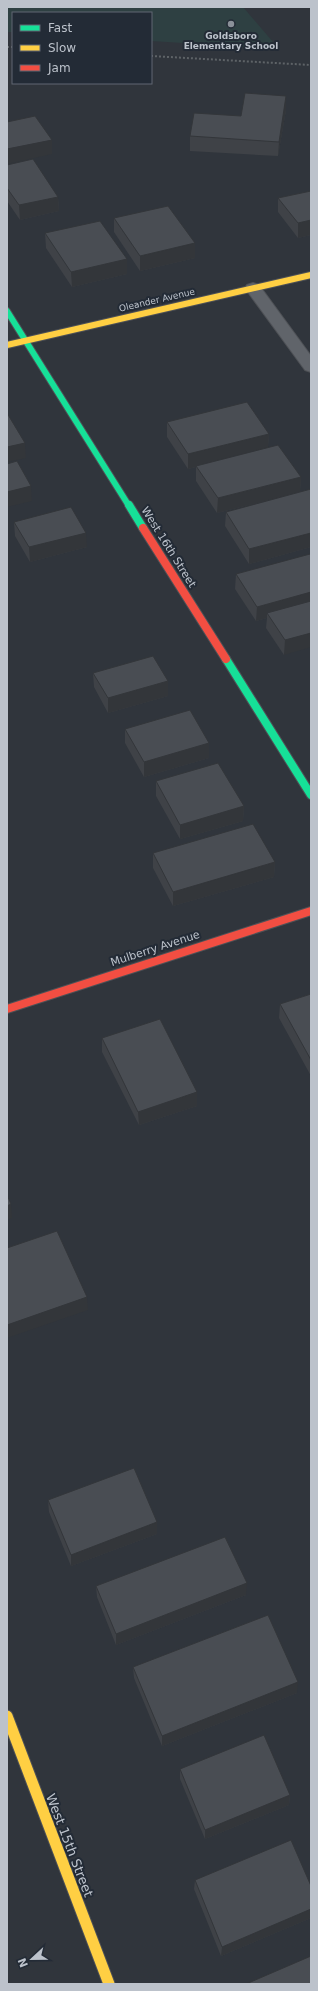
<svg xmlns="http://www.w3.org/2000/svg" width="318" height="1991" viewBox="0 0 318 1991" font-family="'DejaVu Sans',sans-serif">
<rect width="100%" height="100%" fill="#30353c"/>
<path fill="#2e4042" d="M7 7H243L279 49 151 41V13H13V32H7Z"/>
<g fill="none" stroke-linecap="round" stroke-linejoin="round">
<g stroke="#4e5156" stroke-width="2">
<path id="lane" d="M253 283 259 285 311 356V372L305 370 245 288 247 285Z"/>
</g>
<g stroke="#4e5156" stroke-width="8">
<path id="fast-far1" d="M7 311 129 506"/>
</g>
<g stroke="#4e5156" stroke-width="10">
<path id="fast" d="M129 505 143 528
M226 659 311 795"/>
</g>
<g stroke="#4e5156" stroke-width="8">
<path id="slow-far1" d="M7 345 311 275"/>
</g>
<g stroke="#4e5156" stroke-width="13">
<path id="slow" d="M7 1716 109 1984"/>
</g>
<g stroke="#4e5156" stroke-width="10">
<path id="jam" d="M143 528 226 659
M7 1009 311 911"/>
</g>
<path stroke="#5e6367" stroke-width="2" stroke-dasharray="2 2" stroke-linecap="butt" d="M7 47H13
M151 56 311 65"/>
<use href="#lane" fill="#60646a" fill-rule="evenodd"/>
<use href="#fast-far1" stroke="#16e098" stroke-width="6"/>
<use href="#fast" stroke="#16e098" stroke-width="8"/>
<use href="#slow-far1" stroke="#ffcf43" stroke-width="6"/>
<use href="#slow" stroke="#ffcf43" stroke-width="11"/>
<use href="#jam" stroke="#f24e42" stroke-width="8"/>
</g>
<path fill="#3f4247" d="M286 110 278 156 190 151V136L241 116Z
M7 165 58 197 59 211 20 220 7 201Z
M311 191V235L298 238 278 212V198Z
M114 218 195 258 140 271 114 232Z
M45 233 127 259V274L72 287 46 248Z
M167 422 269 434 268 447 301 477 300 492 217 513 196 481V467L188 469 167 437Z
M311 489V547L249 564 225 526 226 512Z
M14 522 87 547 30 562 15 536Z
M311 556 284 655 266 628 267 618 256 621 235 589 236 574Z
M311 661V678L310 676Z
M93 673 168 681V696L108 713 94 687Z
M125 729 209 743V758L144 777 125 743Z
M156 781 244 806 243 821 180 839 156 796Z
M153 853 275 862 274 877 173 906 153 868Z
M311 994V1076L279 1018 280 1004Z
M102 1038 197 1106 139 1125 102 1052Z
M48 1500 157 1522V1534L71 1566 49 1512Z
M96 1586 246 1595 116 1645 97 1597Z
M133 1667 297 1693 162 1746 134 1678Z
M180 1769 290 1795 289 1805 205 1839 180 1779Z
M195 1880 311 1886V1918L221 1956 194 1889Z"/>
<path fill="#33363a" d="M286 96V110L278 156 279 142Z
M52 140V154L7 164V149Z
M58 197 59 211 20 220 19 205Z
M311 220V235L298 238V223Z
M195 243V258L140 271V256Z
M127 259V274L72 287 71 272Z
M269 434 268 448 196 466V467L188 469V454Z
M25 443 26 458 7 462V447Z
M301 477 300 492 217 513 218 498Z
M31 486 32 501 7 507V492Z
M86 533 87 547 30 562 29 547Z
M311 533V547L249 564V549Z
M311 592V606L267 613V618L256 621 257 607Z
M311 633V647L284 655 285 640Z
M168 681V696L108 713V698Z
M209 743V758L144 777V762Z
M244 806 243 821 180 839V825Z
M275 862 274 877 173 906V892Z
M197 1092V1106L139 1125 138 1112Z
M11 1204 12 1218 7 1220V1206Z
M87 1297 88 1310 7 1338V1325Z
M157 1522V1534L71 1566V1555Z
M247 1583 246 1595 116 1645V1634Z
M298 1682 297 1693 162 1746V1736Z
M290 1795 289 1805 205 1839V1830Z
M311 1909V1918L221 1956 222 1947Z"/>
<path fill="#494d53" stroke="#33363a" d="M245 93 286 96 279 142 190 136 194 113 241 116Z
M35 116 52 140 7 149V122Z
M33 159 58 197 19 205 7 188V165Z
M311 191V220L298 223 278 198Z
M168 206 195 243 140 256 114 218Z
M100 221 127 259 71 272 45 233Z
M247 402 269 434 188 454 167 422Z
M7 413 25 443 7 447Z
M278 445 301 477 218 498 196 466Z
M17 461 31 486 7 492V464Z
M311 489V533L249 549 226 512Z
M71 507 86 533 29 547 14 522Z
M310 554 311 556V592L257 607 236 574Z
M311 601V633L285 640 267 613Z
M153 656 168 681 108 698 93 673Z
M190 710 209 743 144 762 125 729Z
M218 763 244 806 180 825 156 781Z
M253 824 275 862 173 892 153 853Z
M311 994V1060L280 1004Z
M160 1019 197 1092 138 1112 102 1038Z
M7 1195 11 1204 7 1206Z
M57 1231 87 1297 7 1325V1248Z
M134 1468 157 1522 71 1555 48 1500Z
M225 1537 247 1583 116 1634 96 1586Z
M268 1615 298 1682 162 1736 133 1667Z
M264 1735 290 1795 205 1830 180 1769Z
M291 1840 311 1886V1909L222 1947 195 1880Z
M311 1956V1984H246Z"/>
<circle fill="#8b9199" stroke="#232b36" stroke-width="1.5" cx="231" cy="24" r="4"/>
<g text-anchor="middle" stroke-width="4" stroke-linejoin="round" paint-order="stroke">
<g font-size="9" font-weight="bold" fill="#bcc2cb" stroke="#232b36">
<text x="231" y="39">Goldsboro<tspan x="231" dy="10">Elementary School</tspan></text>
</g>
<g font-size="9" fill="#bcc2cb" stroke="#232b36">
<text transform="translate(157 300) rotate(-13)" y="3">Oleander Avenue</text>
</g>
<g font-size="11" fill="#bcc2cb" stroke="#232b36">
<text transform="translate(169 547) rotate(58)" y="4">West 16th Street</text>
<text transform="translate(155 948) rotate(-18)" y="4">Mulberry Avenue</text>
</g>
<g font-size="13" fill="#bcc2cb" stroke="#232b36">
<text transform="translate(70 1845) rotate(69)" y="5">West 15th Street</text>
</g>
</g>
<rect width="318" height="1991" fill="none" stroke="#bcc2cb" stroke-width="16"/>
<rect x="12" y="12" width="140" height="72" fill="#232b36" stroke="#606772"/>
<rect x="20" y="25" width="20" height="6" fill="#16e098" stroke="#606772"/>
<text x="48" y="32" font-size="12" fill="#bcc2cb">Fast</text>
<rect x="20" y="45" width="20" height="6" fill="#ffcf43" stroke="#606772"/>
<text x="48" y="52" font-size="12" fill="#bcc2cb">Slow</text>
<rect x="20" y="65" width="20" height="6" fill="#f24e42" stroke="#606772"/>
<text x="48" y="72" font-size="12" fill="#bcc2cb">Jam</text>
<g transform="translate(32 1959) rotate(248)" stroke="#232b36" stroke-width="3" paint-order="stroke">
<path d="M0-3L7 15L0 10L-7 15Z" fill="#bcc2cb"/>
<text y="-6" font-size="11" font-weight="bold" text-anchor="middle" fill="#bcc2cb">N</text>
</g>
</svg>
